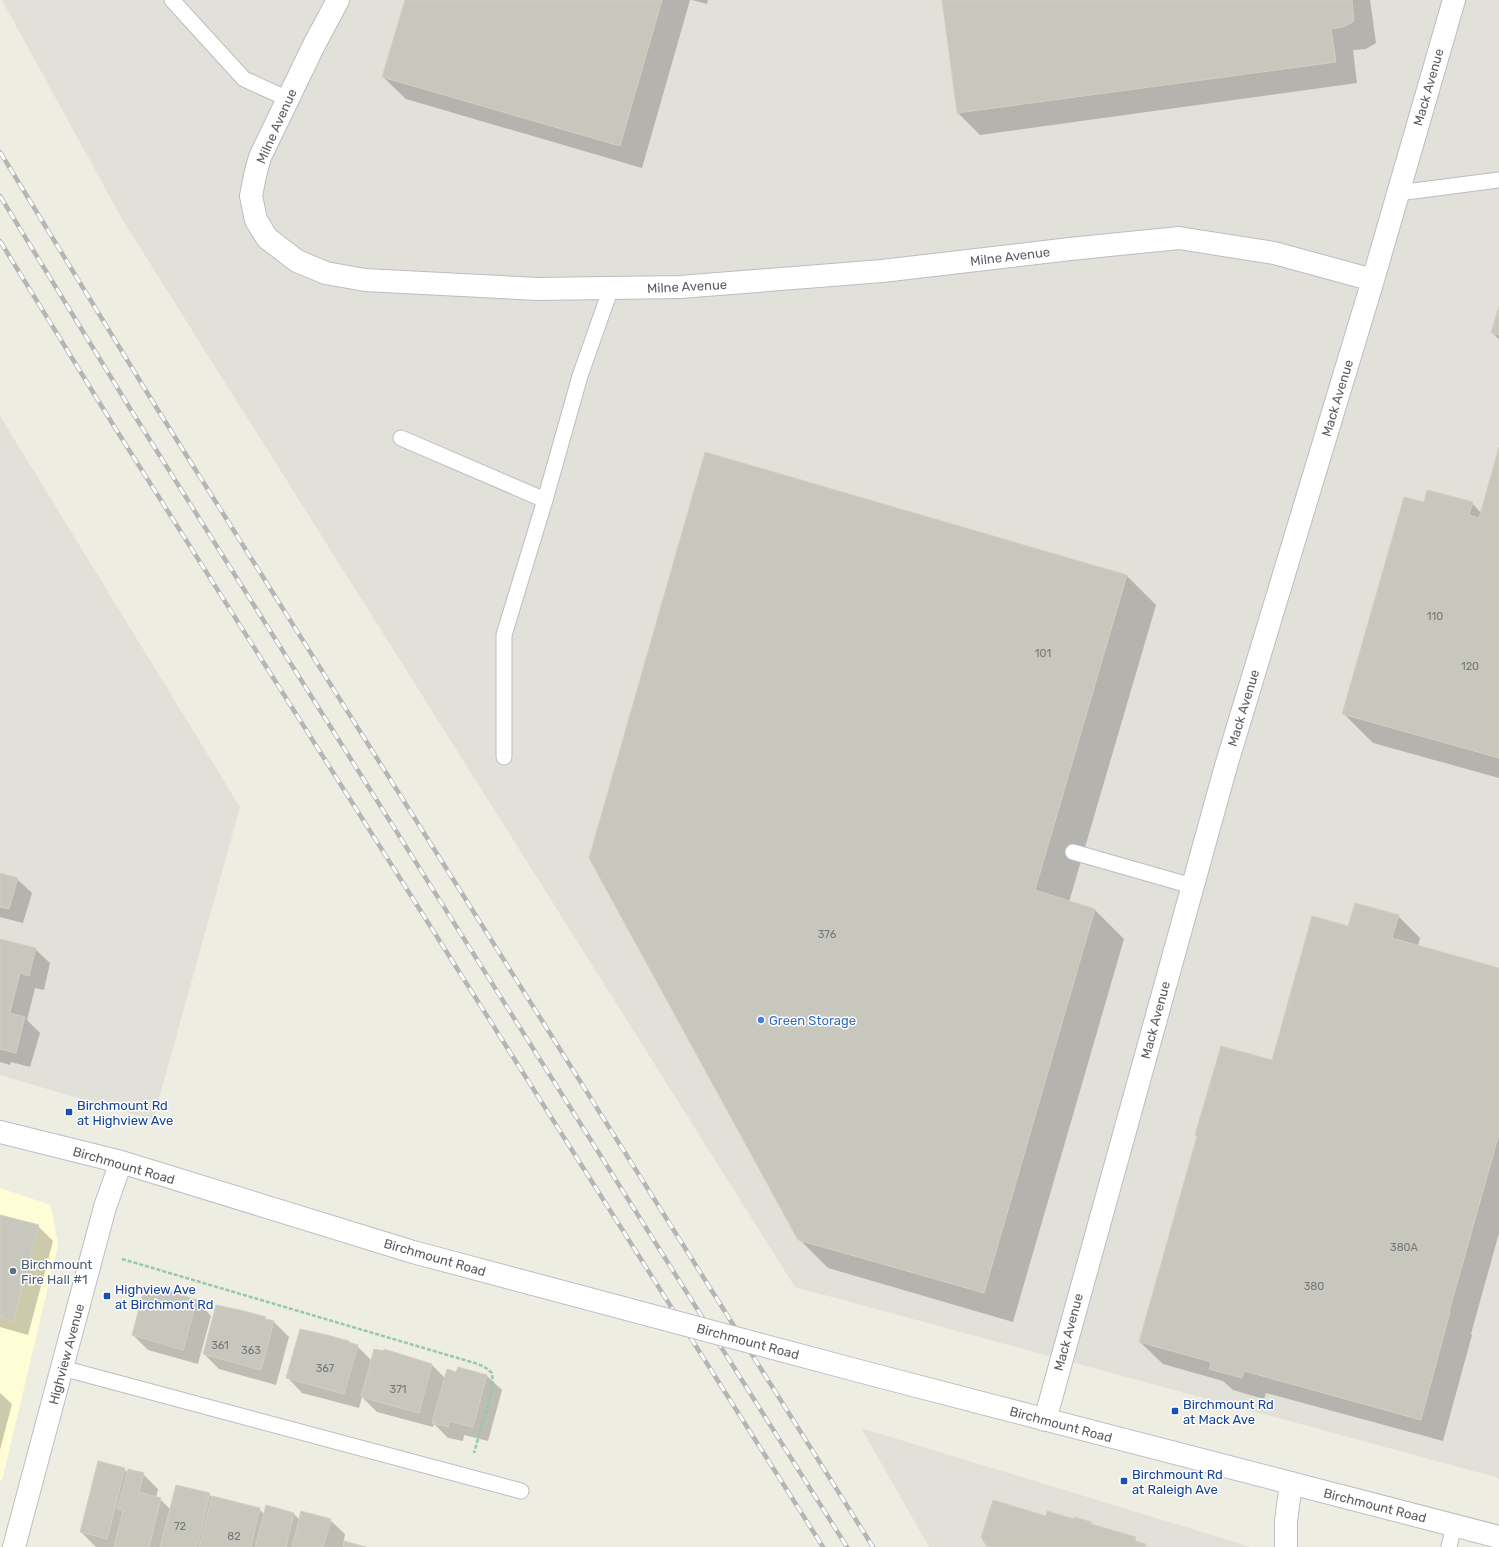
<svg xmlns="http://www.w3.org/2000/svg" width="1499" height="1547" viewBox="0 0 1499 1547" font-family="Rubik,sans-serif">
<rect width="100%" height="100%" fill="#edede1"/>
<path fill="#fffdd5" d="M0 1188 51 1205 58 1245 2 1481 0 1480Z"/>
<path fill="#e1e0d9" d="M2 0H1499V1478L795 1287 122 219Z
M0 416 240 807 153 1120 0 1075Z
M861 1428 1251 1547H929Z"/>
<path fill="#0003" d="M406 0H690L642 168 406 99 383 77Z
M692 0H708L707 4Z
M943 0H1370L1376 43 1366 49 1353 50 1357 83 980 135 958 113Z
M1499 309V339L1492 333Z
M1499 450V778L1373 743 1344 714 1425 503H1472L1481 513Z
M706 453 1127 576 1156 605 1069 902 1095 910 1124 939 1013 1322 828 1268 799 1239Z
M0 874 17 879 32 893 23 923 0 917Z
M1398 916 1420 938 1418 946 1499 969V1233L1471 1334 1472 1335 1443 1441 1266 1393 1264 1399 1233 1390 1223 1381 1163 1364 1140 1342 1272 1062 1349 927Z
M0 940 35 949 50 963 44 990 35 988 27 1020 40 1033 30 1067 11 1062 10 1065 0 1062Z
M0 1216 38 1226 53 1241 28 1335 0 1327Z
M197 1301 211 1316 198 1364 148 1350 133 1335Z
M265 1318 267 1320 274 1322 289 1337 276 1385 219 1369 204 1354Z
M327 1336 349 1342 351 1344 357 1346 372 1361 432 1365 445 1378 457 1373 487 1376 502 1390 488 1441 464 1435 463 1441 448 1438 434 1424 433 1427 377 1412 362 1397 359 1408 302 1393 288 1378Z
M0 1393 12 1404 0 1450Z
M124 1469 128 1473 143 1474 158 1489 156 1498 160 1499 170 1509 176 1486 259 1509 264 1514H294L300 1520H330L345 1534 343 1547H96L81 1532Z"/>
<path fill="#c8c7be" stroke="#d2d0c0" d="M405 0H662L620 146 382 77Z
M942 0H1352L1354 21 1343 27 1331 29 1336 62 957 113Z
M1499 306V335L1491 333Z
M1499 447V758L1342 714 1404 497 1424 502 1427 490 1473 502 1469 515 1479 518Z
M705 452 1127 575 1035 890 1095 909 984 1293 798 1240 589 858Z
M0 873 18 878 9 909 0 907Z
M1355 903 1399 915 1392 938 1499 968V1134L1449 1312H1450L1421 1420 1244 1371 1242 1378 1209 1369 1211 1362 1139 1342 1197 1136 1195 1135 1221 1046 1272 1060 1312 916 1348 926Z
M0 939 36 948 29 976 20 973 10 1013 25 1017 16 1053 0 1049Z
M0 1215 39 1225 13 1321 0 1317Z
M145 1286 170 1291 197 1300 183 1350 132 1335Z
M216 1305 244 1311 266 1317 265 1319 274 1321 261 1370 203 1354Z
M300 1329 327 1335 349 1341 348 1342 358 1345 344 1394 286 1378Z
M374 1349 384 1351V1349L432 1364 419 1413 361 1397Z
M458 1367 487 1375 473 1427 449 1421 448 1427 432 1423 447 1369 456 1372Z
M98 1461 125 1468 107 1539 80 1532Z
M128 1469 144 1473 139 1492 161 1498 149 1547H114L123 1510 117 1509Z
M176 1485 210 1493 197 1547H160Z
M212 1496 260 1508 251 1547H199Z
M993 1500 1046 1516 1047 1511 1074 1519V1517L1092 1522 1091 1524 1136 1537 1135 1541 1146 1544 1145 1547H987L981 1537Z
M266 1505 294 1513 286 1547H255Z
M301 1511 331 1519 323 1547H292Z
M344 1541 366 1547H343Z"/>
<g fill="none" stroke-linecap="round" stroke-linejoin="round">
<g stroke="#bcbdc4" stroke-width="17">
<path id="lane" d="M172 0 244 79 288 99
M1398 193 1499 180
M401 438 545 500
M504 757V635L545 500 580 376 611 288
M1073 852 1192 886
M62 1368 521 1491
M1449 1547 1454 1525"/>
</g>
<g stroke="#bcbdc4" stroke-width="24">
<path id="street" d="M338 0 314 45 260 157 255 175 251 196 256 220 267 238 297 261 326 273 365 280 537 289 680 287 882 271 1070 249 1179 238 1274 253 1373 280
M1045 1420 1226 766 1373 280 1454 0"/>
</g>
<g stroke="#bcbec6" stroke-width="24">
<path id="secondary" d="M0 1132 121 1162 413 1252
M878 1376 1499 1537
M14 1547 105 1207 121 1162
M1286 1547V1521L1291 1483"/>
</g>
<path stroke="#95c8ac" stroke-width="2.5" stroke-dasharray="4 2" stroke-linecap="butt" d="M122 1259 478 1364 486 1368 492 1373 493 1386 474 1453"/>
<use href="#lane" stroke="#fff" stroke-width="15"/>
<use href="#street" stroke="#fff" stroke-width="22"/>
<use href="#secondary" stroke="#fff" stroke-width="22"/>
<g stroke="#b5b5b6" stroke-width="4.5">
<path id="rail" d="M0 152 151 399 873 1547
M0 196 131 410 847 1547
M0 241 112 423 823 1547"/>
</g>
<use href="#rail" stroke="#fff" stroke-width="3" stroke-dasharray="9" stroke-linecap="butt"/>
<g stroke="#bcbec6" stroke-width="24" stroke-linecap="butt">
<path id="secondary-bridge" d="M413 1252 878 1376"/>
</g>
<use href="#secondary-bridge" stroke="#fff" stroke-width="22"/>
</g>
<circle fill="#3f7fe0" stroke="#fff" stroke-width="1.5" cx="761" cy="1020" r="4"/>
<g fill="#1a4fb4" stroke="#fff" stroke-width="1.5">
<rect x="65" y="1108" width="8" height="8" rx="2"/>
<rect x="103" y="1292" width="8" height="8" rx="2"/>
<rect x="1171" y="1407" width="8" height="8" rx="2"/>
<rect x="1120" y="1477" width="8" height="8" rx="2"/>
</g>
<circle fill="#5c6f8a" stroke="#fff" stroke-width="1.5" cx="13" cy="1271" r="4"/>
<g text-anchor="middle" stroke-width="3" stroke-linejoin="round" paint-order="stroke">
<g font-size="11" fill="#76777a">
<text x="1435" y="620">110</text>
<text x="1043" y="657">101</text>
<text x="1470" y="670">120</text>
<text x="827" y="938">376</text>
<text x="1404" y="1251">380A</text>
<text x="1314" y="1290">380</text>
<text x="220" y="1349">361</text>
<text x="251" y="1354">363</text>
<text x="325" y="1372">367</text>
<text x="398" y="1393">371</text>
<text x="180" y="1530">72</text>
<text x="234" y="1540">82</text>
</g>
<g font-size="13" fill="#5a5c63" stroke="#fff">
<text transform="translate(1428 87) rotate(-74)" y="5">Mack Avenue</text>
<text transform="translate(276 126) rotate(-66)" y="5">Milne Avenue</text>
<text transform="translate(1010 256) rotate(-7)" y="5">Milne Avenue</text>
<text transform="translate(687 286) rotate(-3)" y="5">Milne Avenue</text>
<text transform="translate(1337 398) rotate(-73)" y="5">Mack Avenue</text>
<text transform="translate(1243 708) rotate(-73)" y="5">Mack Avenue</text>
<text transform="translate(1155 1020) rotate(-75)" y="5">Mack Avenue</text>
<text transform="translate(124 1165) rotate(16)" y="5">Birchmount Road</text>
<text transform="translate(435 1257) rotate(16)" y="5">Birchmount Road</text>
<text transform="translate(1068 1332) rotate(-75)" y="5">Mack Avenue</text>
<text transform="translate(748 1341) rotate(15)" y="5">Birchmount Road</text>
<text transform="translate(66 1354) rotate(-75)" y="5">Highview Avenue</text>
<text transform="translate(1061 1424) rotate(15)" y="5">Birchmount Road</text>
<text transform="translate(1375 1505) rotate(14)" y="5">Birchmount Road</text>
</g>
<g font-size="13" fill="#366cbe" stroke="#fff" text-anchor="start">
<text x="769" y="1025">Green Storage</text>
</g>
<g font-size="13" fill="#164399" stroke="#fff" text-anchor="start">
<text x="77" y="1110">Birchmount Rd<tspan x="77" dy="15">at Highview Ave</tspan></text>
<text x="115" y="1294">Highview Ave<tspan x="115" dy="15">at Birchmont Rd</tspan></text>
<text x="1183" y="1409">Birchmount Rd<tspan x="1183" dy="15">at Mack Ave</tspan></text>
<text x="1132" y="1479">Birchmount Rd<tspan x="1132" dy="15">at Raleigh Ave</tspan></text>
</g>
<g font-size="13" fill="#4e5e75" stroke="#fff" text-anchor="start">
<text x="21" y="1269">Birchmount<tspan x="21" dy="15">Fire Hall #1</tspan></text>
</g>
</g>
</svg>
